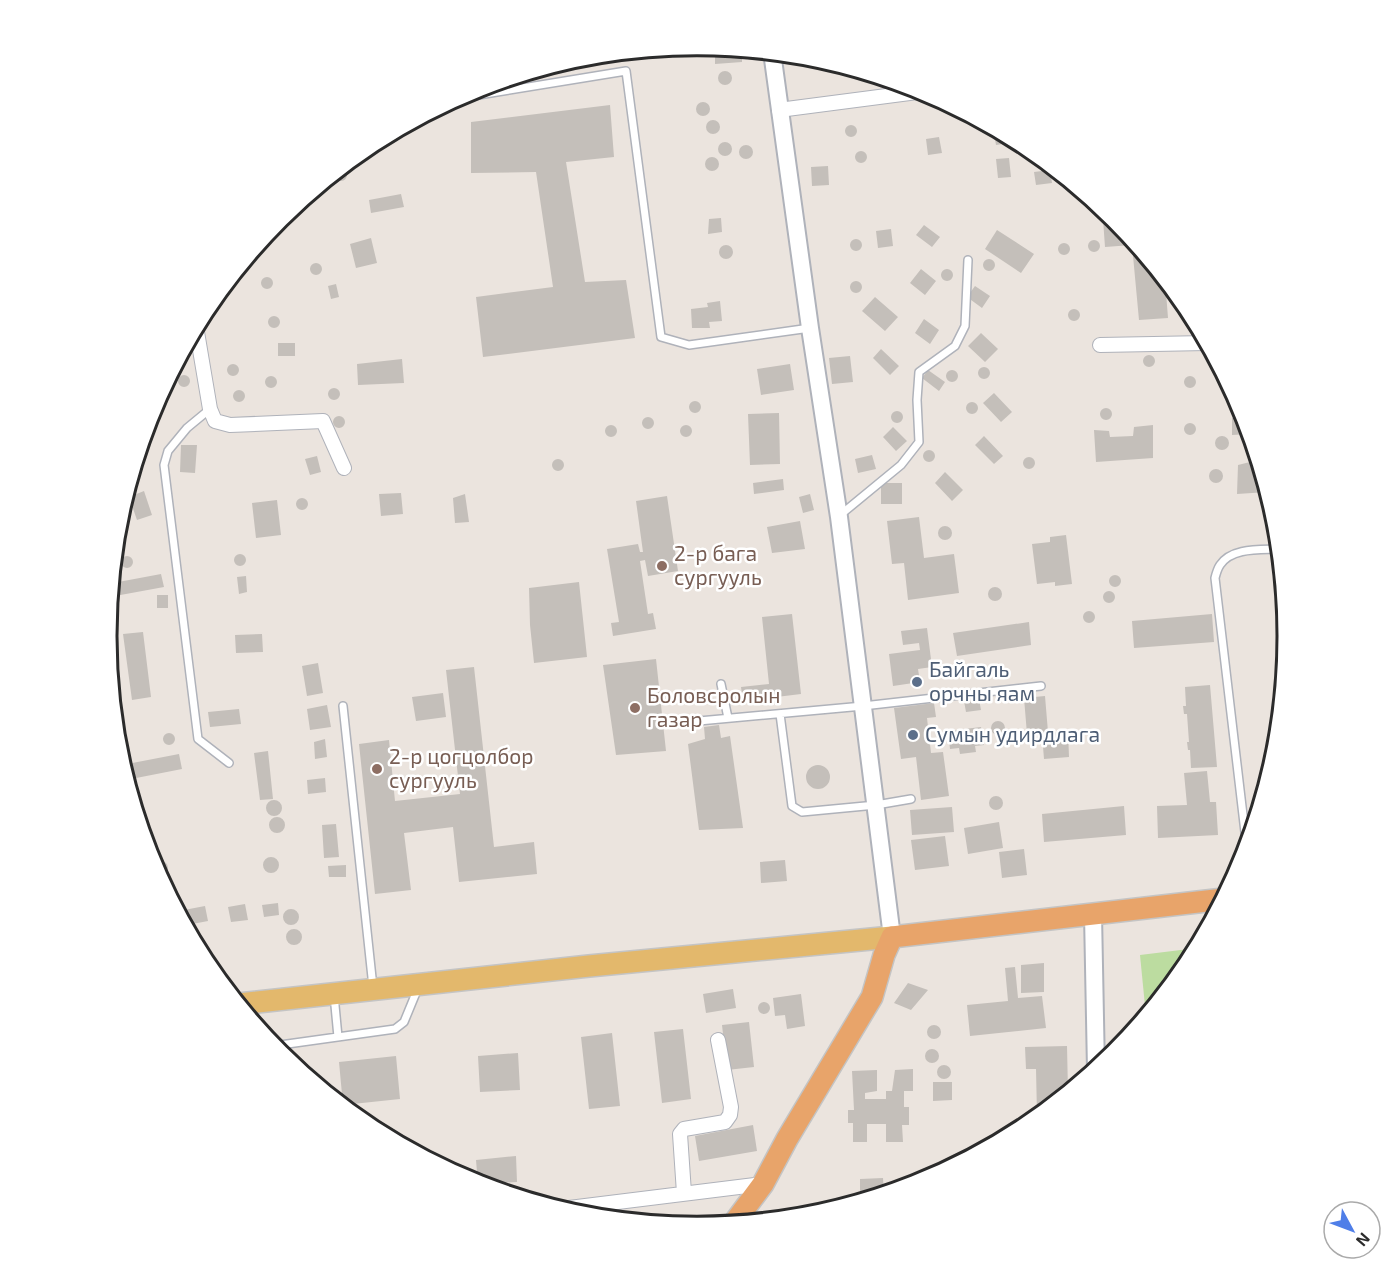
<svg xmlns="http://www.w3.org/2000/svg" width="1394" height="1272" viewBox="0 0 1394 1272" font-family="'Exo 2',sans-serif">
<rect width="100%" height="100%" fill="#ebe4de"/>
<path fill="#bcdca0" d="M1197 948 1188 965 1146 1016 1140 955Z"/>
<path fill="#c4bfba" d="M732 48 742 49V62L715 64V49Z
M718 78a7 7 0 1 1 14 0a7 7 0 1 1-14 0Z
M696 109a7 7 0 1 1 14 0a7 7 0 1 1-14 0Z
M610 105 614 157 566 162 585 282 626 280 635 338 483 357 476 297 553 287 536 172 471 173V122Z
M706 127a7 7 0 1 1 14 0a7 7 0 1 1-14 0Z
M845 131a6 6 0 1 1 12 0a6 6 0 1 1-12 0Z
M993 127 1008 136 1009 143 996 145Z
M939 137 942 153 928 155 926 139Z
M718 149a7 7 0 1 1 14 0a7 7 0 1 1-14 0Z
M739 152a7 7 0 1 1 14 0a7 7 0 1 1-14 0Z
M855 157a6 6 0 1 1 12 0a6 6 0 1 1-12 0Z
M705 164a7 7 0 1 1 14 0a7 7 0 1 1-14 0Z
M1009 158 1011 177 998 178 996 159Z
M828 166 829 185 812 186 811 167Z
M335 175a6 6 0 1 1 12 0a6 6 0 1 1-12 0Z
M1050 170 1052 183 1036 185 1034 172Z
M401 194 404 207 371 213 369 200Z
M721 218 722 232 708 234 709 219Z
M1115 218 1165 279 1168 318 1139 320 1132 245 1105 247 1103 219Z
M924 225 940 237 932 247 916 235Z
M891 229 893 246 878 248 876 231Z
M997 230 1034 254 1021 273 985 249Z
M371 238 377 263 356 268 350 244Z
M850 245a6 6 0 1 1 12 0a6 6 0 1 1-12 0Z
M1088 246a6 6 0 1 1 12 0a6 6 0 1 1-12 0Z
M1058 249a6 6 0 1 1 12 0a6 6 0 1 1-12 0Z
M719 252a7 7 0 1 1 14 0a7 7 0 1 1-14 0Z
M983 265a6 6 0 1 1 12 0a6 6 0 1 1-12 0Z
M310 269a6 6 0 1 1 12 0a6 6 0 1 1-12 0Z
M941 275a6 6 0 1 1 12 0a6 6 0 1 1-12 0Z
M921 269 936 281 925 295 910 283Z
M261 283a6 6 0 1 1 12 0a6 6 0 1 1-12 0Z
M850 287a6 6 0 1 1 12 0a6 6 0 1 1-12 0Z
M336 284 339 297 331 299 328 286Z
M975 286 990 296 982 308 967 297Z
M875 297 898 317 885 331 862 311Z
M720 301 722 321 709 322 710 328H692L691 309 708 307 707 303Z
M1068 315a6 6 0 1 1 12 0a6 6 0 1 1-12 0Z
M268 322a6 6 0 1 1 12 0a6 6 0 1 1-12 0Z
M924 319 939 330 930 344 915 333Z
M981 333 998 349 985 362 968 346Z
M278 343H295V356H278Z
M881 349 899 366 890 375 873 358Z
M1143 361a6 6 0 1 1 12 0a6 6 0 1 1-12 0Z
M180 355 184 359 183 363 181 366H175Z
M850 356 853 382 832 384 829 358Z
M402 359 404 383 358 385 357 364Z
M227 370a6 6 0 1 1 12 0a6 6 0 1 1-12 0Z
M790 364 794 390 761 395 757 369Z
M978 373a6 6 0 1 1 12 0a6 6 0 1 1-12 0Z
M946 376a6 6 0 1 1 12 0a6 6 0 1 1-12 0Z
M928 370 945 382 939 391 922 378Z
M178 381a6 6 0 1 1 12 0a6 6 0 1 1-12 0Z
M265 382a6 6 0 1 1 12 0a6 6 0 1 1-12 0Z
M1184 382a6 6 0 1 1 12 0a6 6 0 1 1-12 0Z
M328 394a6 6 0 1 1 12 0a6 6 0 1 1-12 0Z
M233 396a6 6 0 1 1 12 0a6 6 0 1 1-12 0Z
M994 393 1012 412 1001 422 983 403Z
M689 407a6 6 0 1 1 12 0a6 6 0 1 1-12 0Z
M966 408a6 6 0 1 1 12 0a6 6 0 1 1-12 0Z
M1100 414a6 6 0 1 1 12 0a6 6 0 1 1-12 0Z
M891 417a6 6 0 1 1 12 0a6 6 0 1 1-12 0Z
M779 413 780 464 750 465 748 414Z
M333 422a6 6 0 1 1 12 0a6 6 0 1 1-12 0Z
M642 423a6 6 0 1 1 12 0a6 6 0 1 1-12 0Z
M1245 417 1250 434 1232 435V418Z
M1184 429a6 6 0 1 1 12 0a6 6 0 1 1-12 0Z
M605 431a6 6 0 1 1 12 0a6 6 0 1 1-12 0Z
M680 431a6 6 0 1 1 12 0a6 6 0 1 1-12 0Z
M1153 425V458L1096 462 1094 430 1109 431 1110 437 1133 436 1134 427Z
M893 427 907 441 896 451 883 437Z
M984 436 1003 456 994 464 975 445Z
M1215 443a7 7 0 1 1 14 0a7 7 0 1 1-14 0Z
M181 445H197L195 473 180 472Z
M923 456a6 6 0 1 1 12 0a6 6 0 1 1-12 0Z
M872 455 876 469 858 473 855 459Z
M317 456 321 472 310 475 305 459Z
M1023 463a6 6 0 1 1 12 0a6 6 0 1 1-12 0Z
M552 465a6 6 0 1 1 12 0a6 6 0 1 1-12 0Z
M1258 460 1267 492 1237 494 1238 465Z
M1209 476a7 7 0 1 1 14 0a7 7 0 1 1-14 0Z
M945 472 963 490 952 501 935 483Z
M783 479 784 490 754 494 753 483Z
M881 483H902V504H881Z
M144 491 152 515 137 520 129 497Z
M401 493 403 514 381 516 379 494Z
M465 494 469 522 455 523 453 498Z
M810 494 814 510 803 513 799 497Z
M667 496 678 571 648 576 645 560 640 561 648 614 653 613 656 629 613 636 611 623 619 622 607 549 638 544 640 552H643L636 501Z
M296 504a6 6 0 1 1 12 0a6 6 0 1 1-12 0Z
M277 500 281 535 256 538 252 503Z
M919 517 924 558 954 554 959 593 908 600 904 563 892 564 887 521Z
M800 521 805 549 772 553 767 527Z
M938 533a7 7 0 1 1 14 0a7 7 0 1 1-14 0Z
M1066 535 1072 584 1055 586V582L1037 584 1032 544 1050 542V537Z
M234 560a6 6 0 1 1 12 0a6 6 0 1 1-12 0Z
M121 562a6 6 0 1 1 12 0a6 6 0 1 1-12 0Z
M161 574 164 587 115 596 113 583Z
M1109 581a6 6 0 1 1 12 0a6 6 0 1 1-12 0Z
M246 576 247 592 239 594 237 577Z
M579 582 587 657 534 663 530 625 529 588Z
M988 594a7 7 0 1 1 14 0a7 7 0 1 1-14 0Z
M1103 597a6 6 0 1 1 12 0a6 6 0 1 1-12 0Z
M157 595H168V608H157Z
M1083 617a6 6 0 1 1 12 0a6 6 0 1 1-12 0Z
M792 614 801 694 743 701 741 687 769 684 762 617Z
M1212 614 1214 642 1134 648 1132 621Z
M1029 622 1031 645 957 656 953 633Z
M927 628 932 667 918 669 920 682 893 686 889 654 920 650 919 643 903 645 901 631Z
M143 632 151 697 132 700 123 634Z
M262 634 263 652 236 653 235 635Z
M656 659 666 751 616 755 603 665Z
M318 663 323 693 307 696 302 666Z
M474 667 494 847 534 842 537 874 459 882 453 827 404 833 411 890 375 894 359 744 389 740 395 801 460 794 446 670Z
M1210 685 1217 767 1191 768 1190 750H1188L1187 742H1189L1187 714H1184L1183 706H1186L1185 687Z
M443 693 446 717 416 721 412 697Z
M1045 696 1048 732 1027 734 1024 698Z
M979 699 981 710 966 712 964 701Z
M934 703 936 717 927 718 931 753 943 752 949 796 921 800 916 757 901 759 894 708Z
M327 705 331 727 310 730 307 709Z
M239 709 241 724 210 727 208 712Z
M991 728a7 7 0 1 1 14 0a7 7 0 1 1-14 0Z
M719 725 721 738 730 736 743 828 699 830 688 744 705 739 704 727Z
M981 727 984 745 975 746 976 752 960 754 959 748 950 749 948 731Z
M1068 731 1069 757 1044 759 1042 734Z
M163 739a6 6 0 1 1 12 0a6 6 0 1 1-12 0Z
M325 739 327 757 315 759 314 742Z
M268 751 273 799 260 800 254 753Z
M179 754 182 769 126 780 122 765Z
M806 777a12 12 0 1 1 24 0a12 12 0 1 1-24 0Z
M1207 771 1210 802H1216L1218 835 1158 838 1157 806 1187 805 1184 773Z
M325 778 326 792 308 794 307 780Z
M989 803a7 7 0 1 1 14 0a7 7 0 1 1-14 0Z
M266 808a8 8 0 1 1 16 0a8 8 0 1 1-16 0Z
M1124 806 1126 835 1044 842 1042 814Z
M952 807 954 832 912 835 910 810Z
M269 825a8 8 0 1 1 16 0a8 8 0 1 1-16 0Z
M999 822 1003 848 968 854 964 828Z
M336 824 339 857 324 858 322 825Z
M945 836 949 866 915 870 911 840Z
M1024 849 1027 875 1002 878 999 852Z
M263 865a8 8 0 1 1 16 0a8 8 0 1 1-16 0Z
M785 860 787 881 761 883 760 862Z
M154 868a7 7 0 1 1 14 0a7 7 0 1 1-14 0Z
M346 865V877H329L328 866Z
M278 903 279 915 264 917 262 905Z
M245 904 248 920 231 922 228 907Z
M205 906 208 921 187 925 184 910Z
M283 917a8 8 0 1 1 16 0a8 8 0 1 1-16 0Z
M286 937a8 8 0 1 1 16 0a8 8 0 1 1-16 0Z
M1044 963V992L1021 993V965Z
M1015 967 1018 998 1042 996 1046 1028 970 1036 967 1005 1008 1001 1005 968Z
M908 983 928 990 911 1010 894 1003Z
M733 989 736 1008 706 1013 703 994Z
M801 994 805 1026 787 1029 785 1015 775 1016 773 998Z
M758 1008a6 6 0 1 1 12 0a6 6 0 1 1-12 0Z
M749 1022 754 1067 727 1070 722 1025Z
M927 1032a7 7 0 1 1 14 0a7 7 0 1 1-14 0Z
M683 1029 691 1099 662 1103 654 1032Z
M612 1033 620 1106 589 1109 581 1037Z
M1067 1046 1068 1092 1040 1115H1037L1036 1069H1026L1025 1047Z
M925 1056a7 7 0 1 1 14 0a7 7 0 1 1-14 0Z
M518 1053 520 1090 480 1092 478 1056Z
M396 1056 400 1099 343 1105 339 1062Z
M937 1072a7 7 0 1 1 14 0a7 7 0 1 1-14 0Z
M913 1069V1091H904V1107H909V1125H902L903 1142H886V1124H867V1142H853V1123H848V1110H854L852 1071 877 1070V1091L865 1093V1099H886V1091H892L895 1070Z
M933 1082H952V1100L933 1101Z
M753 1125 757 1151 699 1161 695 1136Z
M986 1148 974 1155V1149Z
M516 1156 517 1182 478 1184 476 1160Z
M883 1178 884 1194 860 1201V1179Z"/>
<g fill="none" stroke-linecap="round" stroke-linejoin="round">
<g stroke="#afb2ba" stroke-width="10">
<path id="service" d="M454 99 626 71 661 337 689 345 810 328
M210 409 187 428 168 451 164 465 198 739 229 763
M839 516 901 465 919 442 917 400 919 372 955 346 965 326 968 260
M721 684 728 718
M343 706 373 987
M780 714 792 806 802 812 876 805 911 799
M677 723 863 706 1041 686
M1247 849 1215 578C1216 574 1218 568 1220 565 1232 547 1261 550 1279 549
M334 995 338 1037
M273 1046 395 1029 404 1022 418 988"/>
</g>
<g stroke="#afb2ba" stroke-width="16">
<path id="minor" d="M779 110 925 91
M196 326 210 409 215 421 230 425 323 421 344 468
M1100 345 1207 343
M684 1193 680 1134 684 1129 725 1122 730 1115 731 1107 718 1040
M561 1209 763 1184"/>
</g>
<g stroke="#afb2ba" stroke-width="20">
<path id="tertiary" d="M772 52 810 328 839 517 892 937
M1093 914 1096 1070"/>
</g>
<g stroke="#c4c4c4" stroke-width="24">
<path id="primary" d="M239 1004 589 966 892 937"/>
</g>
<g stroke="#c4c4c4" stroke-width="24">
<path id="trunk" d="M734 1223 763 1184 787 1139 872 997 884 955 892 937 1224 899"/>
</g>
<use href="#service" stroke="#fff" stroke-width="7"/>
<use href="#minor" stroke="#fff" stroke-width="14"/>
<use href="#tertiary" stroke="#fff" stroke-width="16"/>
<use href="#primary" stroke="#e3b86c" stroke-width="21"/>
<use href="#trunk" stroke="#e8a46a" stroke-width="21"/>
</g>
<g fill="#8d6e63" stroke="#fff" stroke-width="2">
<circle cx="662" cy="566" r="6"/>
<circle cx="635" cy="708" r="6"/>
<circle cx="377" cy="769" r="6"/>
</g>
<g fill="#5c6f8a" stroke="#fff" stroke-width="2">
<circle cx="917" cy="682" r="6"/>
<circle cx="913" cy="735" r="6"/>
</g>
<g text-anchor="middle" stroke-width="5" stroke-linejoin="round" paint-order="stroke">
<g font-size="21" fill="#785e54" stroke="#fff" text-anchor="start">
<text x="674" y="561">2-р бага<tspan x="674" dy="24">сургууль</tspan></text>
<text x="647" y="703">Боловсролын<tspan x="647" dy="24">газар</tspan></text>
<text x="389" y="764">2-р цогцолбор<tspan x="389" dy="24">сургууль</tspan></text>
</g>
<g font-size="21" fill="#4e5e75" stroke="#fff" text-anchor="start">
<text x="929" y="677">Байгаль<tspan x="929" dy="24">орчны яам</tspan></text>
<text x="925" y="742">Сумын удирдлага</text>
</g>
</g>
<path d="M0 0H1394V1272H0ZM117 636a580 580 0 1 1 1160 0a580 580 0 1 1-1160 0Z" fill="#fff" fill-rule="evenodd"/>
<path fill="none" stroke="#2b2b2b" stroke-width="3" d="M117 636a580 580 0 1 1 1160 0a580 580 0 1 1-1160 0Z"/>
<g transform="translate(1352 1230) rotate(131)"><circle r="28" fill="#ffffff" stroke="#aaaaaa" stroke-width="1.5"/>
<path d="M0-4.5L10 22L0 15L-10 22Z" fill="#4f7ee8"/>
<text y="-9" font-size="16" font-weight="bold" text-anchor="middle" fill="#2b2b2b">N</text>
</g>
</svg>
